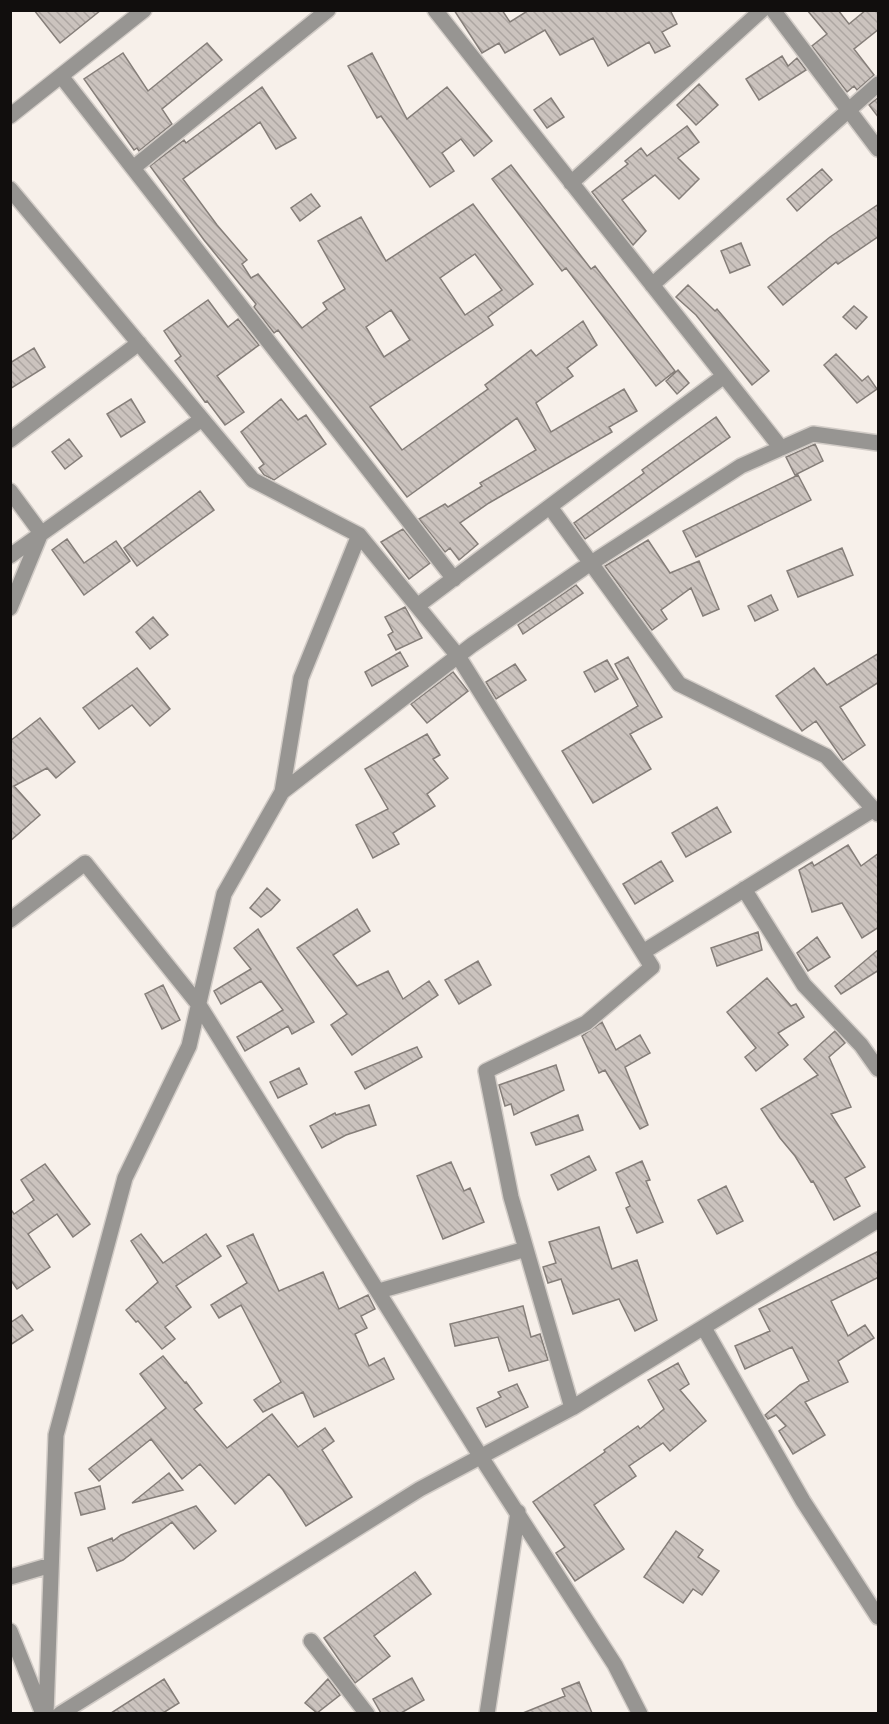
<svg xmlns="http://www.w3.org/2000/svg" width="889" height="1724" viewBox="0 0 889 1724" font-family="'Libre Baskerville',serif">
<defs>
<pattern id="building-back-hatch" width="6" height="6" patternUnits="userSpaceOnUse" patternTransform="scale(1.5)"><rect width="6" height="6" fill="#cbc3be"/><path d="M-1 5l2 2M0 0l6 6M5-1l2 2" fill="none" stroke="#ada6a2"/></pattern>
</defs>
<rect width="100%" height="100%" fill="#f7f0ea"/>
<path fill="url(#building-back-hatch)" stroke="#857e79" stroke-width="1.5" fill-rule="evenodd" d="M34 10H101L60 43Z
M454 10H502L510 22 529 10H670L677 24 662 32 670 46 655 53 649 42 608 66 593 38 560 55 545 30 505 53 499 43 482 53Z
M807 10H838L849 24 866 10H879V29L854 49 874 75 857 90 854 86 847 92 812 46 827 34Z
M207 43 222 60 162 109 172 124 139 151 137 148 134 150 84 79 123 53 148 91Z
M372 53 407 119 447 87 492 141 474 156 461 139 442 153 454 171 430 187 381 116 377 118 348 66Z
M782 56 788 66 797 58 806 70 759 100 746 79Z
M699 84 718 105 696 125 677 105Z
M262 87 296 138 276 149 260 122 183 179 217 225 247 260 242 264 251 278 258 274 302 328 327 309 323 303 345 289 318 241 361 217 386 261 473 204 533 284 488 317 493 325 370 407 402 450 488 389 485 385 531 350 536 356 583 321 597 345 567 368 573 376 536 403 551 432 624 389 637 411 609 427 612 432 489 503 460 523 478 544 459 560 450 548 445 552 419 519 445 504 448 507 482 486 480 483 536 450 517 418 407 497 278 330 274 333 254 307 256 304 204 240 150 166 184 140 186 143ZM475 254 502 290 465 315 440 278ZM391 310 410 340 384 357 366 327Z
M879 97V118L869 105Z
M551 98 564 117 547 128 534 110Z
M687 126 699 142 678 158 699 179 679 199 655 175 622 200 646 231 633 245 592 192 628 164 625 161 641 148 647 156Z
M511 165 591 269 595 266 675 371 656 386 566 268 562 271 492 179Z
M822 169 832 180 797 211 787 199Z
M311 194 320 206 300 221 291 208Z
M879 204V236L838 264 836 262 783 305 768 287 830 237Z
M741 243 750 265 730 273 721 251Z
M688 285 715 311 717 309 769 371 752 385 696 315 676 297Z
M208 300 228 327 238 319 259 345 217 376 244 412 225 425 207 401 205 402 175 361 181 356 164 331Z
M854 306 867 317 856 329 843 317Z
M34 348 45 367 10 389V363Z
M836 354 862 381 868 376 877 389 857 403 824 365Z
M678 370 689 383 677 394 666 381Z
M131 399 145 422 121 437 107 414Z
M281 399 298 420 306 415 326 444 274 480 264 475 259 468 264 464 241 432Z
M716 417 730 437 585 539 574 523 644 473 642 470Z
M69 439 82 456 65 469 52 452Z
M815 444 823 461 795 475 786 457Z
M798 475 811 500 696 557 683 531Z
M200 491 214 510 137 566 124 548Z
M403 529 430 563 409 579 381 542Z
M67 539 84 563 116 541 130 561 84 595 52 550Z
M648 540 670 573 699 561 719 609 703 616 691 588 661 610 667 619 652 630 605 566Z
M842 548 853 575 798 597 787 571Z
M576 585 583 593 523 634 518 625Z
M771 595 778 610 755 621 748 606Z
M405 607 422 638 396 650 388 635 393 632 385 617Z
M153 617 168 635 150 649 136 632Z
M400 652 408 666 372 686 365 672Z
M879 653V682L840 707 865 745 843 760 816 721 802 731 776 696 814 668 827 685Z
M628 657 662 717 630 734 651 769 593 803 562 751 638 706 615 664Z
M607 660 618 679 595 692 584 672Z
M515 664 526 680 496 699 486 682Z
M137 668 170 709 150 726 132 705 99 729 83 708Z
M453 672 468 691 427 723 411 704Z
M40 718 75 762 56 778 47 768 14 786 40 815 10 841V741Z
M427 734 440 755 433 759 448 778 427 794 435 806 393 833 399 844 373 858 356 825 388 809 365 769Z
M717 807 731 832 686 857 672 833Z
M848 845 861 866 879 853V927L862 938 842 903 812 912 799 870 812 862 814 866Z
M661 861 673 881 635 904 623 884Z
M267 888 280 900 271 910 261 917 250 908Z
M357 909 370 931 333 955 357 986 388 971 403 999 429 981 438 995 352 1055 331 1025 347 1014 297 948Z
M258 929 314 1022 292 1034 288 1026 245 1051 237 1037 283 1010 261 981 221 1004 214 991 251 969 234 948Z
M758 932 762 950 717 966 711 948Z
M817 937 830 957 808 971 797 953Z
M879 949V970L841 994 835 986Z
M478 961 491 985 459 1004 445 980Z
M767 978 791 1006 796 1004 804 1017 778 1033 788 1045 756 1071 745 1057 756 1048 727 1012Z
M163 985 180 1020 162 1029 145 994Z
M602 1022 616 1050 640 1035 650 1053 625 1067 648 1125 640 1129 605 1070 599 1073 582 1036Z
M835 1031 845 1043 829 1057 851 1107 831 1114 865 1167 845 1178 860 1206 834 1220 813 1181 811 1182 795 1156 780 1138 761 1109 818 1075 804 1059Z
M417 1047 422 1057 365 1089 355 1072Z
M556 1065 564 1090 514 1115 511 1104 505 1106 499 1085Z
M299 1068 307 1084 278 1098 270 1082Z
M369 1105 376 1125 346 1135 322 1148 310 1126 335 1113 336 1115Z
M578 1115 583 1130 536 1145 531 1133Z
M589 1156 596 1170 558 1190 551 1175Z
M642 1161 650 1180 646 1181 663 1222 637 1233 626 1208 630 1206 616 1173Z
M451 1162 464 1191 470 1188 484 1222 443 1239 417 1176Z
M45 1164 90 1224 73 1237 57 1214 28 1234 50 1267 17 1289 10 1279V1208L14 1214 34 1200 21 1180Z
M726 1186 743 1221 717 1234 698 1200Z
M599 1227 612 1269 637 1260 657 1320 635 1331 619 1299 573 1314 561 1279 548 1283 543 1267 556 1263 549 1242Z
M141 1234 163 1263 206 1234 221 1256 176 1286 191 1307 165 1327 175 1339 162 1349 138 1321 136 1322 126 1310 158 1282 131 1241Z
M253 1234 279 1291 323 1272 339 1309 368 1295 375 1309 361 1316 367 1328 355 1334 369 1366 384 1358 394 1379 314 1417 303 1392 263 1412 254 1400 281 1382 241 1305 219 1318 211 1305 247 1283 227 1246Z
M879 1251V1277L831 1301 848 1336 865 1325 874 1338 838 1361 848 1382 805 1402 825 1435 793 1454 779 1431 786 1426 776 1415 768 1419 765 1415 800 1385 809 1381 792 1347 745 1369 735 1346 770 1331 759 1309Z
M523 1306 531 1337 540 1334 548 1360 509 1371 498 1337 455 1346 450 1324Z
M22 1315 33 1330 10 1345V1323Z
M163 1356 185 1383 186 1382 202 1403 194 1409 227 1448 272 1414 298 1447 325 1428 334 1441 322 1450 352 1497 306 1526 283 1490 269 1474 235 1504 200 1464 182 1479 151 1439 99 1481 89 1469 166 1408 140 1374Z
M678 1363 689 1384 680 1390 706 1421 670 1451 663 1443 629 1466 636 1476 594 1505 624 1549 575 1581 556 1553 565 1547 533 1502 605 1452 604 1450 638 1426 640 1429 664 1409 648 1380Z
M517 1384 528 1407 486 1427 477 1408 501 1397 498 1392Z
M169 1473 183 1490 132 1503Z
M100 1486 105 1509 81 1515 75 1493Z
M196 1506 216 1531 194 1549 172 1522 123 1560 97 1571 88 1548 112 1538 113 1541 121 1535Z
M676 1531 703 1550 698 1557 719 1571 702 1595 693 1589 683 1603 644 1577Z
M415 1572 431 1594 374 1636 390 1656 355 1683 324 1638Z
M412 1678 424 1700 401 1713H381L373 1699Z
M164 1679 179 1703 163 1713H111Z
M328 1679 340 1695 317 1713 305 1703Z
M579 1682 592 1713H523L565 1696 562 1689Z"/>
<g fill="none" stroke-linecap="round" stroke-linejoin="round">
<g stroke="#d2ccc7" stroke-width="18">
<path id="street" d="M435 10 781 448
M773 10 878 149
M61 76 454 579
M10 116 144 10
M133 168 328 10
M571 183 762 10
M10 189 253 480 359 535 458 656 652 967 586 1023 486 1071 511 1197 572 1408
M652 285 878 84
M10 440 139 343
M10 491 41 533 10 608
M550 507 679 684 826 756 878 814
M10 556 202 419
M417 606 724 376
M282 792 301 678 359 535
M744 889 804 985 861 1045 878 1069
M10 920 85 863 199 1005 481 1457 615 1665 640 1714
M643 952 874 809
M379 1291 526 1249
M704 1328 803 1501 878 1617
M10 1577 51 1565
M10 1631 43 1714
M311 1641 367 1714
M46 1714 56 1435 125 1178 189 1046 224 894 282 792 472 645 582 569 741 466 813 434 878 443
M60 1714 420 1489 572 1408 878 1220
M487 1714 518 1512"/>
</g>
<use href="#street" stroke="#979592" stroke-width="15"/>
</g>
<rect width="889" height="1724" fill="none" stroke="#110e0d" stroke-width="24"/>
</svg>
